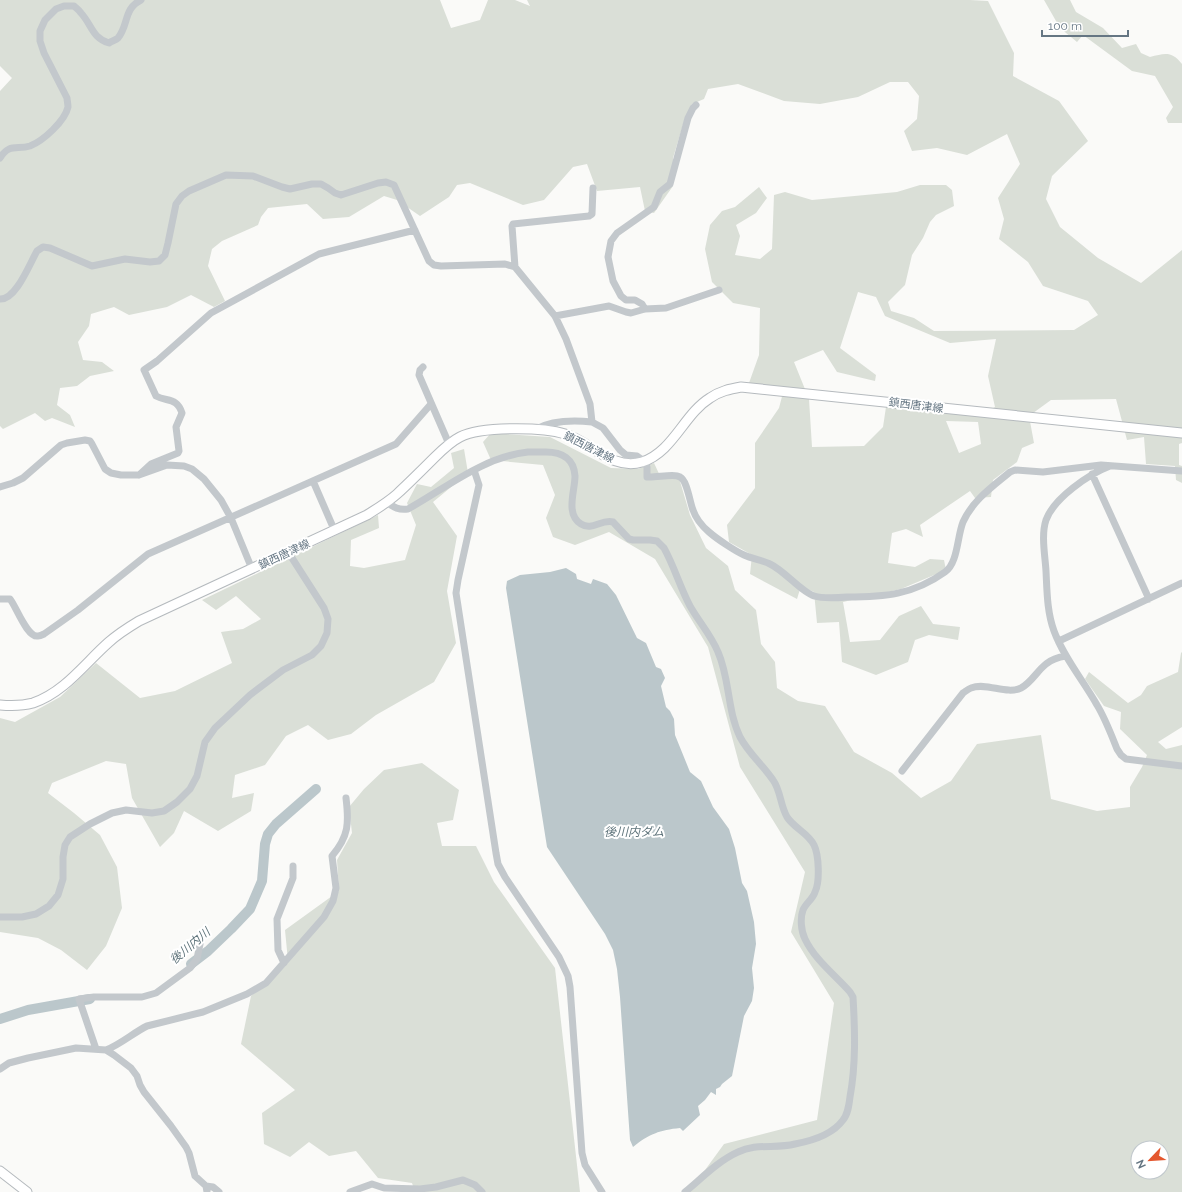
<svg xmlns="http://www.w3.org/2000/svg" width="1182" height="1192" viewBox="0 0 1182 1192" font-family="Raleway,'Noto Sans JP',sans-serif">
<rect width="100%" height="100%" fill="#fafaf8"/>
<path fill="#dadfd7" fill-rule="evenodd" d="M0 0H440L451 28 480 20 488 0H515L530 6 527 0H970L988 1 1014 53 1013 76 1059 101 1088 141 1052 176 1046 199 1060 227 1098 258 1141 283 1182 250V443L1179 444V465L1182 466V483L1176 480 1175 466 1146 464 1144 437 1127 440 1116 399 1051 400 1029 416 1034 443 1022 448 1017 462 993 480 991 497 975 498 970 491 920 525 923 537 906 529 892 533 888 563 915 567 930 559 944 560 946 570 901 589 843 602 850 642 880 640 899 616 921 606 933 624 960 627 958 640 929 635 915 640 908 662 876 675 842 662 839 622 817 623 814 592 801 586 797 599 750 574 752 555 729 542 727 525 755 488V443L779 408 784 389 749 383 759 355 760 308 733 303 712 282 705 249 710 225 722 211 735 207 759 187 767 198 756 213 736 225 740 236 735 255 760 259 772 249 774 195 785 192 812 200 897 192 920 185H946L952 190 954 206 936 215 930 222 923 238 912 255 905 285 888 302 891 311 914 318 934 331 1074 330 1098 315 1088 301 1043 286 1028 262 999 239 1004 219 998 198 1020 164 1007 134 967 155 937 148 912 151 904 131 917 119 919 96 908 82H890L858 97 820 104 784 101 738 84 708 89 704 99 692 104 685 118 673 158V186L654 213 645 211 640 187 597 191 587 164 573 167 544 200 523 205 470 183 457 185 449 197 420 216 397 200 384 196 349 217 323 219 307 204 268 208 261 217 258 225 222 241 212 249 208 266 225 301 214 307 191 295 167 307 129 315 114 307 91 314 89 326 78 342 83 360 102 362 114 371 90 376 77 386 60 388 57 405 70 415 75 427 52 418 45 421 35 413 3 429 0 426V91L12 78 0 66ZM858 292 876 297 885 316 950 343 996 339 988 376 995 407 979 416 886 407 883 427 864 446 812 447 809 399 794 362 823 350 837 372 875 381 876 375 840 348ZM946 421 978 422 981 444 959 453Z
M1044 0H1070L1076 12 1103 28 1122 48 1136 44 1141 53 1150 57C1165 53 1172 51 1182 64V123H1168L1166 118 1173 107 1155 76 1132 71 1083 35 1077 42 1060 28Z
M491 433 550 437 611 468 638 469 654 463 661 478H679L690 515 706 548 728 566 735 590 756 610 761 644 775 662 777 688 798 701 825 706 854 752 892 773 921 798 951 781 977 744 1041 735 1051 799 1097 811 1130 807V787L1142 767 1147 755 1120 729 1121 712 1104 706 1085 679 1089 672 1128 703 1141 695 1147 686 1178 672 1181 653 1182 652V727L1158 742 1166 749 1182 745V1192H689L724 1144 817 1120 834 1003 791 932 805 872 740 767 708 647 655 559 609 532 575 545 553 537 546 518 555 495 543 465 491 460 483 442ZM1138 1148H1162V1172H1138Z
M464 449 468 473 433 502 457 536 447 591 456 643 434 682 376 715 351 734 328 740 308 725 286 736 265 765 235 775 232 798 254 793 251 811 218 831 184 811 174 833 160 847 132 798 126 764 106 761 52 783 48 793 74 813 100 835 117 867 122 908 106 946 87 970 61 950 38 938 0 932V718L15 722 60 697 96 663 140 698 175 691 232 663 221 632 243 629 261 619 236 596 216 610 202 600 378 515 379 528 351 540 350 566 364 568 405 560 416 525 407 503 417 484 431 487 454 468 451 453Z
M422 763 459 790 453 820 437 823 442 846H476L494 882 555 968 580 1192H415L412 1183 378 1178 356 1151 329 1156 309 1142 290 1157 264 1144 262 1113 295 1090 241 1044 251 996 288 961 285 930 339 891 337 860 352 833 349 807 364 789 384 770Z"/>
<path fill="#bbc7cb" d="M566 568 576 574 577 579 591 584 593 579 607 584 616 595 637 638 646 643 656 667 661 669 665 678 661 686 666 707 670 711 674 719 675 735 690 772 701 781 713 807 729 829 735 848 742 883 747 891 754 922 756 944 752 968 754 988 752 1001 744 1016 732 1076 722 1084 720 1087 716 1089V1095L711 1092 705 1100 698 1106 700 1115 683 1131 680 1128C660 1130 649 1134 633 1147L630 1140 620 997 617 969 613 950 605 934 547 847 506 588 507 581 520 575 550 572Z"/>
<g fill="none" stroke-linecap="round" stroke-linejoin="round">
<path stroke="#bbc7cb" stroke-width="10" d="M191 964 208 951 231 929 250 909 262 881 265 844 268 834 276 824 316 789
M0 1019 28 1010 90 999"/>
<g stroke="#b5babe" stroke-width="11">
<path id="major" d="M0 705C11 706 22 706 33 703 65 692 85 663 109 642 118 634 129 627 139 621L367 515C378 508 388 502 397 494 410 482 422 470 434 458 442 450 450 442 460 437 481 426 543 427 565 434 591 442 612 471 642 462 673 452 684 414 710 398 720 391 730 389 741 387L1182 433
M0 1171 27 1192"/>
</g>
<path stroke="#c3c8cc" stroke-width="7" d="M0 158C9 143 17 150 30 146 43 141 65 121 68 107 68 104 67 100 67 98L44 53 40 41V31L45 20 56 9 64 6H74C76 8 79 10 81 13 92 25 92 38 109 43 112 41 116 40 118 38 129 25 123 9 141 0
M515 267 512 226 513 224 589 216 592 214 593 188
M0 299C16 300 30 263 37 251L43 247 50 248 92 266 125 259 150 262 159 261 165 255 168 243 176 204 182 196 189 191 226 175 253 176 282 187 290 189 312 184H321L328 188 335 193 341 195 378 183 386 182 394 185 429 261 434 265 441 266 505 264 515 267 555 316 566 339 590 404 592 422 603 428 620 450 626 455 637 456 644 461 647 467V477C656 478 674 473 680 477 687 480 690 503 693 510 696 519 702 526 709 532 717 539 735 551 744 555 753 559 762 560 770 564 785 571 801 592 814 596 824 599 836 598 847 597 884 597 913 595 945 572 958 563 957 537 963 522 973 500 992 487 1010 472L1015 470 1043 472 1101 465 1182 471
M645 309 642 304 635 300H626L621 296 613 281 608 257 611 241 617 233 654 207 660 192 670 184 688 118 693 108 696 105
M555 316 609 306 626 312 631 313 645 309 666 308 719 290
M423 367 420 370 419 375 449 444
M536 429C553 420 573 420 592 422
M1110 466C1089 474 1054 498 1046 520 1041 535 1045 555 1046 571 1047 591 1047 612 1054 631 1064 658 1083 680 1097 705 1105 718 1111 734 1117 749L1121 755 1126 759 1182 766
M474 470 479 485 458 580 456 593 496 853 498 864 505 877 559 957 568 976 570 987 582 1153 585 1165 602 1192
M1092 474 1149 599
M139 475 151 464 178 453 179 451 176 427 182 413C177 397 167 402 156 396L145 372 144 370 157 361 211 313 319 254 415 230
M313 481 333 527
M0 487 13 483 23 478 61 445 67 443 85 440 90 441 92 444 105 469 111 473 121 475H139L167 465 184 466 192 469 204 479 221 500 231 518 252 569
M387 502C394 508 399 510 408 509 446 488 483 457 528 452 534 452 540 452 546 452 562 452 574 459 575 476 575 491 565 514 581 524 592 531 601 519 613 522L629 539 633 540H650L657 541 664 548C674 566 680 587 690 606 699 622 711 635 718 652 730 679 727 710 740 737 749 754 763 765 773 780 781 791 780 805 787 817 794 828 808 833 814 845 819 855 820 882 815 892 813 899 806 903 803 910 800 918 801 931 805 939 815 960 835 975 850 992L853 997C855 1031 856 1064 850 1097 849 1105 848 1114 843 1120 833 1134 811 1141 795 1144 776 1149 756 1143 738 1152 718 1161 702 1178 685 1192
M0 599H10C16 606 27 638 38 636 40 636 42 635 44 634L78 610 148 554 396 444 431 404
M1059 641 1182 583
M902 771 963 693C966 691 968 689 971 688 987 682 1006 695 1021 688 1031 683 1037 671 1046 664 1052 659 1059 657 1066 656
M0 917H22L36 914 49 906 58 895 63 879V857L65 845 70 837 90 824 112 813 126 810 152 813 164 811 177 802 190 789 197 776 205 742 215 728 250 695 283 670 312 655 321 646 327 633 328 619 324 608 292 558 286 553
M284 963 278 950 277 919 293 878V866
M96 1049 79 999 94 997H142L156 993 190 968 197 959 201 939
M106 1050C121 1044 133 1033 147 1026L203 1012 247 994 266 983 324 917 333 901 336 888 332 856C349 836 349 823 346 798
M0 1069 9 1063 28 1058 76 1048 106 1050 114 1055 131 1068 137 1076 140 1085 144 1092 171 1126 186 1147 189 1153 195 1176 206 1186 207 1192
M206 1186 213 1187 219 1192
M350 1192 372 1184 384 1188 420 1189 436 1187 463 1180 475 1185 482 1192"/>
<use href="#major" stroke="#fff" stroke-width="9"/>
</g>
<g text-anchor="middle" stroke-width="4" stroke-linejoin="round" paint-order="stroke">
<g font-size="11" fill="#657683" stroke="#fff">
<text transform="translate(916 405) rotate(7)" y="4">鎮西唐津線</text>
<text transform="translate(589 447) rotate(27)" y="4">鎮西唐津線</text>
<text transform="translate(284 554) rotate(-25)" y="4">鎮西唐津線</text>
</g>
<g font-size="12" font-style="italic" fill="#60757c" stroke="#fff">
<text x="634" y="836">後川内ダム</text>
<text transform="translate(190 946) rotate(-40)" y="4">後川内川</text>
</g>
</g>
<g transform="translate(1150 1160) rotate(245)"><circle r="19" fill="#ffffff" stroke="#c1c8cd"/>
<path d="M0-3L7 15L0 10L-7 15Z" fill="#e4572e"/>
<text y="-6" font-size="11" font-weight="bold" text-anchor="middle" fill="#657683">N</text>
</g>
<path d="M1042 30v6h86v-6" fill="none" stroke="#657683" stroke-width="2"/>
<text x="1048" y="30" font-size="12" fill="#657683" stroke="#ffffff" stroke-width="3" paint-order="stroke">100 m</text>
</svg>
